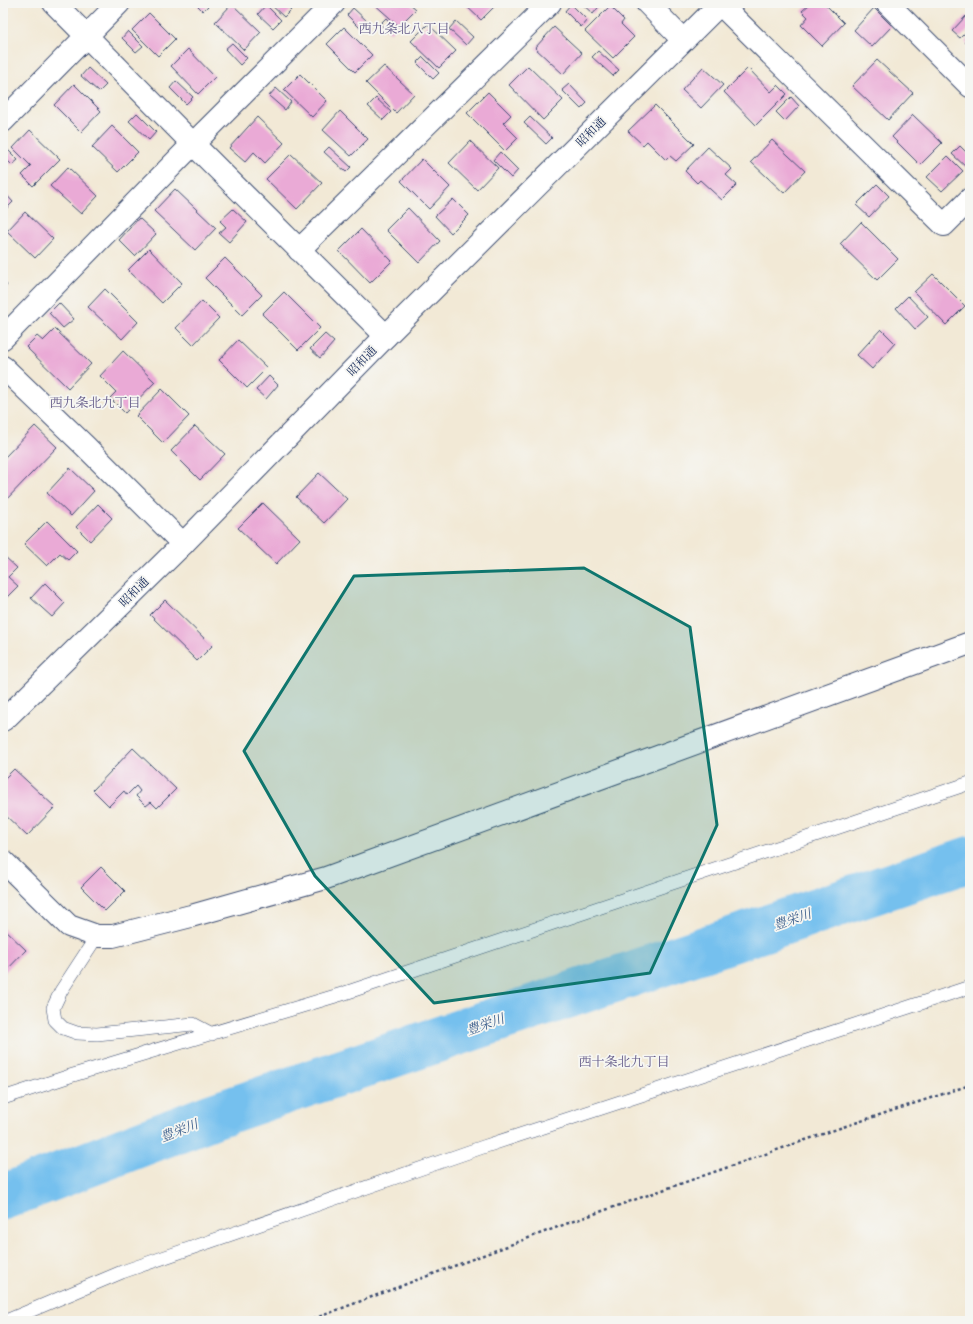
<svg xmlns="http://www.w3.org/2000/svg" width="973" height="1324" viewBox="0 0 973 1324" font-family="Cardo,'Noto Serif JP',serif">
<rect width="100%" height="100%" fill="#f6f6f2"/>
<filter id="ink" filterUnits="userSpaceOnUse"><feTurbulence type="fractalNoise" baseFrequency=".025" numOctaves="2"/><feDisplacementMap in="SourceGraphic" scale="8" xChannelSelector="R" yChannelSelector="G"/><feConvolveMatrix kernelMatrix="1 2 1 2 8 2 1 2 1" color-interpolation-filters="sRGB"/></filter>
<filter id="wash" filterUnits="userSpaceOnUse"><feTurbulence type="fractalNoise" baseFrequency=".012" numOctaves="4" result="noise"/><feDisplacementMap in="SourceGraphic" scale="16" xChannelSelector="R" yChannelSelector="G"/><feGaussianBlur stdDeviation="0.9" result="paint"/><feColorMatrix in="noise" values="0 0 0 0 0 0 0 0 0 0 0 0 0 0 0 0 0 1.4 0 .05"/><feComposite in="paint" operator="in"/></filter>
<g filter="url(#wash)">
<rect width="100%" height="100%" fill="#f2e9d6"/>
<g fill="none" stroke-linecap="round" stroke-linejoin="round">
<path stroke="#74c0ee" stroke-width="46" d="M3 1197 213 1116 970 859"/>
</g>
<g id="blocks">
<path fill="#eaaad6" d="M195 3H211L203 11Z
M269 3H284L291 10 284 17Z
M373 3H409L416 9 399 26Z
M463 3H498L481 20Z
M581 3H600L601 4 593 14Z
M811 3H824L844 23 822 46 801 25 808 17 802 11Z
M232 4 261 32 244 50 215 22Z
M571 4 587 20 581 27 565 11Z
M266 5 281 20 273 28 258 14Z
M610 6 624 20 621 24 634 37 613 58 585 31Z
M353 8 367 21 360 28 347 15Z
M874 8 892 26 872 47 854 30Z
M149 13 175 39 158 56 132 30Z
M966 16 970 20V28L960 38 952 31Z
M386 18 395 28 390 33 380 24Z
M456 21 473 37 466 45 449 29Z
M428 24 456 51 439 68 411 41Z
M344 27 372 55 355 72 327 44Z
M554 27 582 53 563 74 535 48Z
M128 31 143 46 136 52 122 38Z
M970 37V47L965 42Z
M232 43 247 58 240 65 225 49Z
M188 49 215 77 198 94 171 66Z
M598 51 619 70 613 76 592 57Z
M423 57 439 73 433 79 417 63Z
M877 60 913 93 888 120 852 86Z
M384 66 414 94 396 113 366 83Z
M528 66 563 100 543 120 509 85Z
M703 67 723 85 701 108 682 90Z
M88 68 106 85 99 92 81 76Z
M748 68 771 92 778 85 787 94 756 125 724 92Z
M300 74 327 101 312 117 284 90Z
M176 81 193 97 186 104 170 88Z
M74 84 101 111 81 132 54 105Z
M569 84 587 103 581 109 562 90Z
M276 88 291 102 285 110 269 96Z
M488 92 511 115 503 123 518 138 505 151 467 113Z
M791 97 799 106 785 121 776 112Z
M376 98 391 112 383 120 368 106Z
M655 105 694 144 676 161 670 156 666 160 647 141 643 145 628 131Z
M340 111 368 139 351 156 323 130Z
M137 113 156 132 149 140 129 121Z
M913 115 942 143 920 165 892 137Z
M257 117 284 143 265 163 254 152 245 162 229 148Z
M530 117 552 138 546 144 524 123Z
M112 126 138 152 118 172 92 147Z
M30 130 60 159 33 186 22 175 31 166 13 148Z
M772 140 805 171 784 193 751 162Z
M470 141 498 168 477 190 449 163Z
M3 145 18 160 12 165 3 156Z
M960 146 970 156V167L968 169 952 154Z
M329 147 351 167 346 172 324 152Z
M708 147 732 169 726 175 737 185 722 200 700 180 697 183 685 171Z
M500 152 518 170 511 178 493 160Z
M291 154 322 183 297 209 266 179Z
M948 156 963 171 942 191 927 177Z
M422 159 450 187 429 209 401 181Z
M68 167 98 196 81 214 50 186Z
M877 184 889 196 869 217 856 205Z
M175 189 216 228 195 250 154 211Z
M3 191 13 202 3 212Z
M453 199 469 215 451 233 435 216Z
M408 208 440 241 419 263 386 230Z
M233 209 247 222 229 242 219 233 226 227 220 221Z
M25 212 53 239 35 258 7 231Z
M139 218 156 234 135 256 119 240Z
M861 222 898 259 877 280 840 244Z
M361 229 392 261 370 283 339 251Z
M149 249 182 283 162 303 128 270Z
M225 258 262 295 242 315 205 278Z
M933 274 965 306 946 325 914 292Z
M3 281 7 285 3 290Z
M105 289 138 322 122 339 88 307Z
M284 292 320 328 298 350 262 314Z
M908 296 928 317 915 329 896 308Z
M202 301 219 318 193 345 176 328Z
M59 303 74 319 63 328 49 313Z
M55 329 91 364 68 388 26 347 37 336 43 341Z
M881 329 895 343 872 369 857 355Z
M325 334 334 342 320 358 310 349Z
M238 340 267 368 247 388 219 360Z
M123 351 155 382 125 413 110 398 116 392 100 376Z
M269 376 278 385 266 399 256 390Z
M162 389 189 416 163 443 136 416Z
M35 426 57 447 3 503V459Z
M195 426 225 454 200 480 171 451Z
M70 468 94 491 71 516 47 493Z
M319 473 347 499 324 523 296 497Z
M263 503 300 539 276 564 238 528Z
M98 504 112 518 90 541 76 527Z
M47 521 77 551 68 560 60 553 47 566 24 544Z
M3 555 17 568 8 577 18 586 3 601Z
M45 583 65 603 52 617 31 598Z
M165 600 212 646 197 661 150 615Z
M133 748 176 789 157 808 151 802 146 806 136 796 140 791 136 786 127 795 124 791 109 806 93 790Z
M14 769 55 807 27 836 3 813V780Z
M101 867 125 891 105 911 81 887Z
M3 928 26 950 3 974Z"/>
</g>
</g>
<g filter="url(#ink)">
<use href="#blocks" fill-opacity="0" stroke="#3b4b70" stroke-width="1"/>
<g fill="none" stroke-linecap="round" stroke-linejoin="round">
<g stroke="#3b4b70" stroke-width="14">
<path id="lane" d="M97 936 61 991 53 1008 55 1020 63 1028 77 1033 97 1034 193 1024 212 1034
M3 1098 70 1076 342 994 970 783
M6 1321 122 1272 483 1147 970 987"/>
</g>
<g stroke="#3b4b70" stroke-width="24">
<path id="street" d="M54 3 193 144 386 336
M647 3 683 40
M887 3 970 86
M720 4 944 225 970 199
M3 121 119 3
M299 250 550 3
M3 338 193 144 334 3
M3 367 85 446 183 544
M3 861 69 926 97 936H113L191 916 326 878 970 643"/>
</g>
<g stroke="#3b4b70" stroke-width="24">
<path id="secondary" d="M3 720 9 715 183 544 386 336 721 3"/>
</g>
<path stroke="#3b4b70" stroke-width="2.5" stroke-dasharray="3 3" stroke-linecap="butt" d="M308 1321 571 1222 840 1128 970 1085"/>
<use href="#lane" stroke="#fff" stroke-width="13"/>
<use href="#street" stroke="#fff" stroke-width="22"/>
<use href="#secondary" stroke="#fff" stroke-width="22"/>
</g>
</g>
<path fill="#0f766e" fill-opacity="0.2" stroke="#0f766e" stroke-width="3" stroke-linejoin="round" d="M584 568 690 627 717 825 650 973 434 1003 315 876 244 751 354 576Z"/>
<g text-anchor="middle" stroke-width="3.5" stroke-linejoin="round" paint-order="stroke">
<g font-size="12" fill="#1b2f5e" stroke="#f6f6f2">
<text transform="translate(591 132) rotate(-45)" y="4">昭和通</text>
<text transform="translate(362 361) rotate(-46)" y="4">昭和通</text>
<text transform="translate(134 592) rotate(-45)" y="4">昭和通</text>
</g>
<g font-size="13" fill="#635a88" stroke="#f6f6f2">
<text x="404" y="33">西九条北八丁目</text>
<text x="95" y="407">西九条北九丁目</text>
<text x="624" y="1066">西十条北九丁目</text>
</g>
<g font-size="13" font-style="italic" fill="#365a89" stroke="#f6f6f2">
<text transform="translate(792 919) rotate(-19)" y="5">豊栄川</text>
<text transform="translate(485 1024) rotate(-19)" y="5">豊栄川</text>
<text transform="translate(179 1130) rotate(-21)" y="5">豊栄川</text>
</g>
</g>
<rect width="973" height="1324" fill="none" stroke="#f6f6f2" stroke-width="16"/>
</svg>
